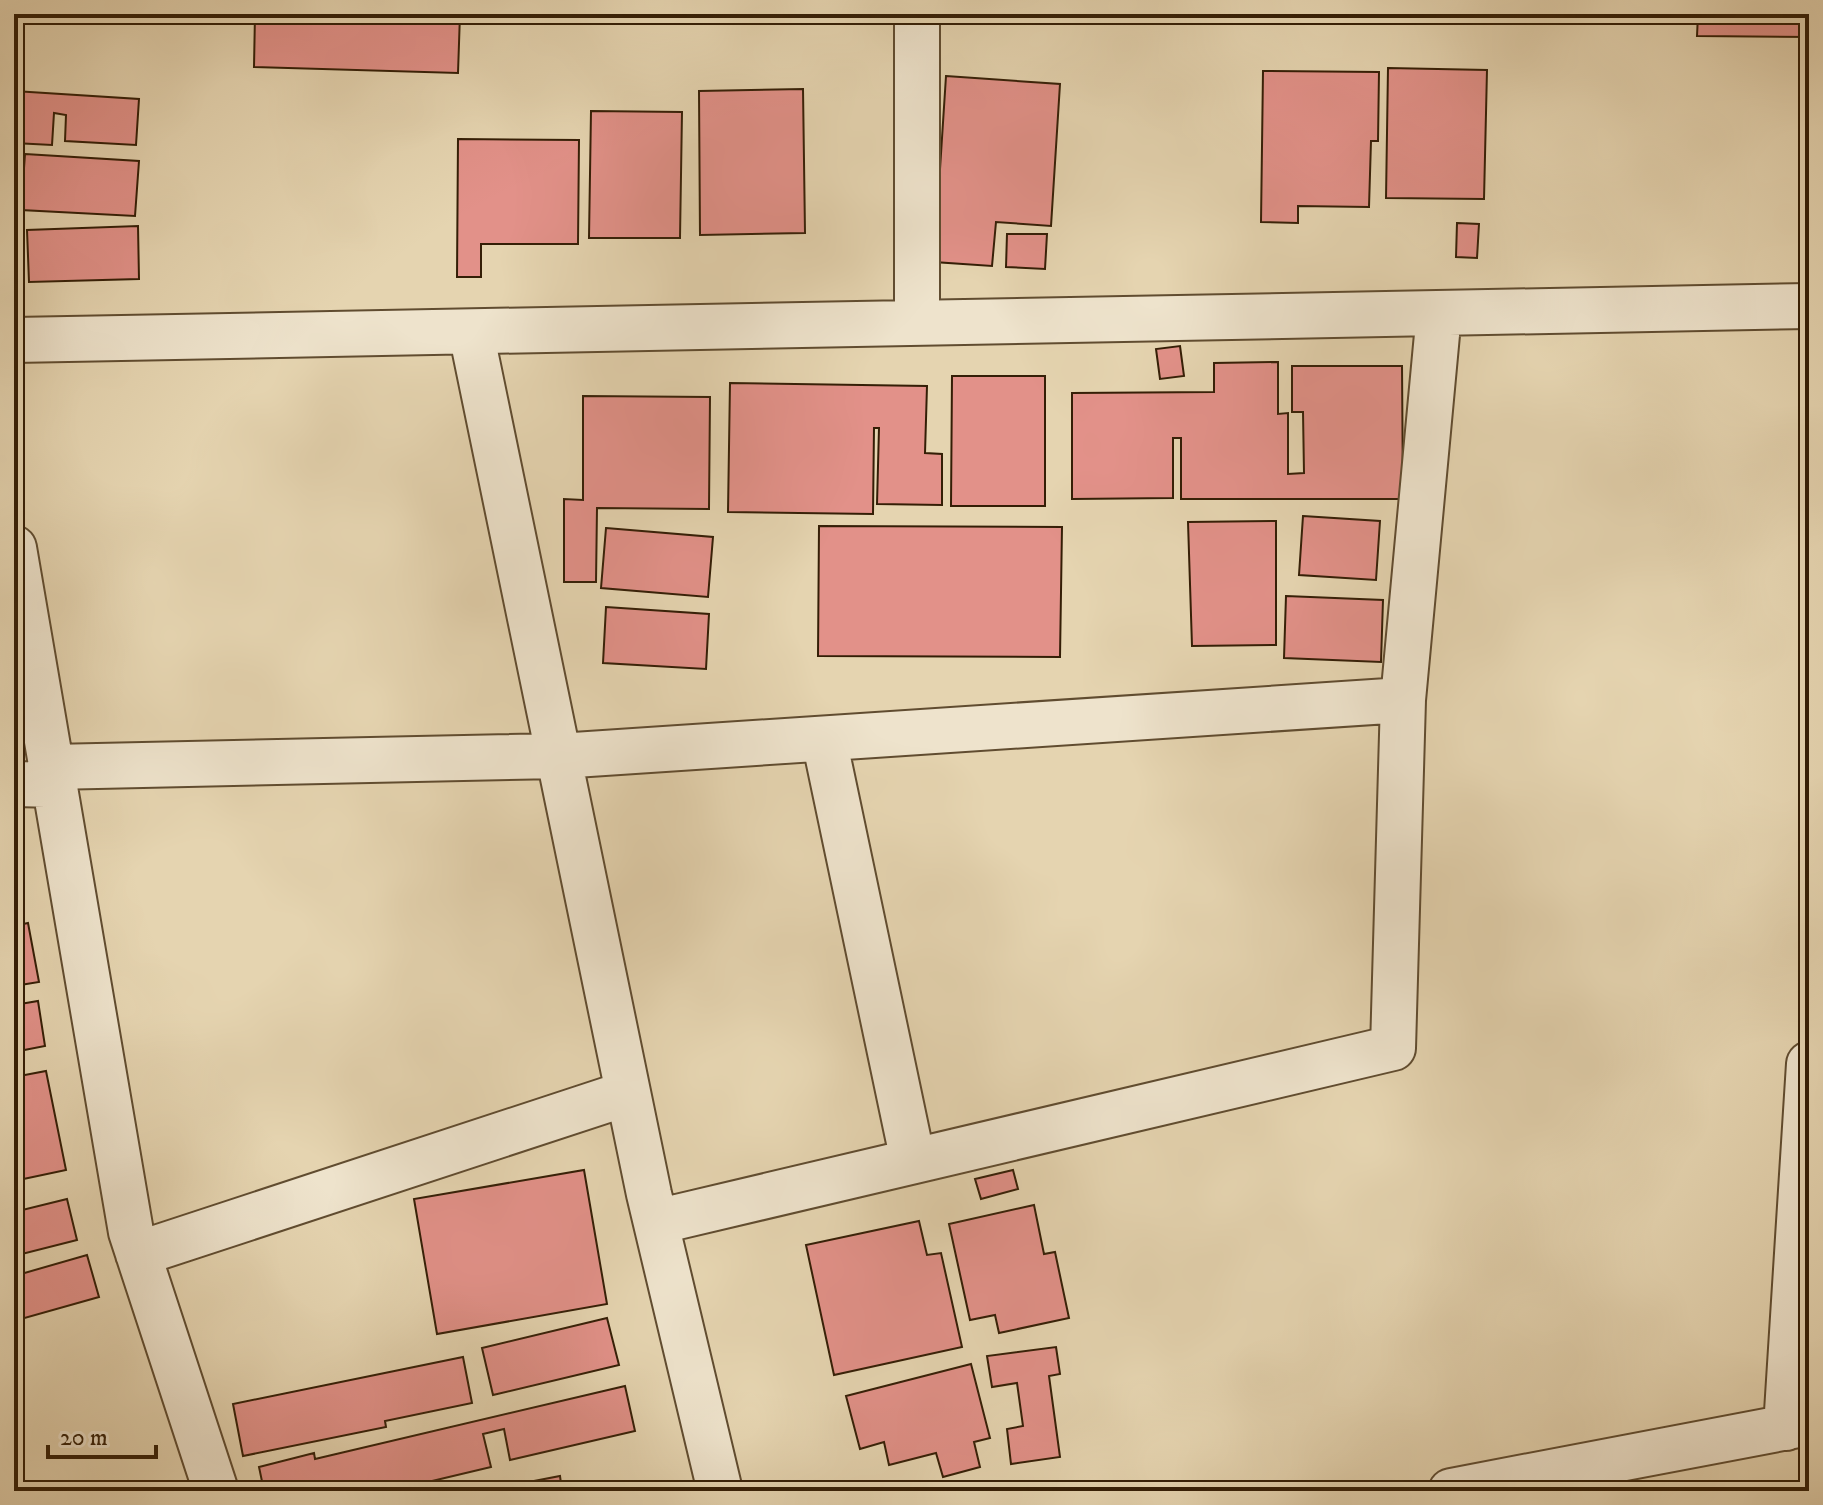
<svg xmlns="http://www.w3.org/2000/svg" width="1823" height="1505" viewBox="0 0 1823 1505" font-family="'IM FELL DW Pica',serif">
<rect width="100%" height="100%" fill="#e5d4b0"/>
<filter id="stains"><feTurbulence type="fractalNoise" baseFrequency=".0025" numOctaves="4"/><feColorMatrix values="0 0 0 0 .2 0 0 0 0 .09 0 0 0 0 .02 0 0 0 .5 -.17"/></filter>
<radialGradient id="worn" r=".72"><stop offset=".6" stop-color="#630" stop-opacity="0"/><stop offset="1" stop-color="#630" stop-opacity=".3"/></radialGradient>
<path fill="#e29189" stroke="#341e06" stroke-width="2" d="M255 14H460L458 73 254 67Z
M1698 14H1809V37L1697 36Z
M1388 68 1487 70 1484 199 1386 198Z
M1263 71 1379 72 1378 141H1371L1369 207 1298 206V223L1261 222Z
M946 76 1060 84 1051 226 996 222 992 266 934 262Z
M803 89 805 233 700 235 699 91Z
M14 91 139 99 136 145 65 141 66 115 54 113 52 145 14 143Z
M591 111 682 112 680 238H589Z
M458 139 579 140 578 244H481V277H457Z
M25 154 139 161 135 216 21 210Z
M1457 223 1479 224 1477 258 1456 257Z
M138 226 139 279 29 282 27 230Z
M1007 234H1047L1045 269 1006 267Z
M1180 346 1184 376 1160 379 1156 349Z
M1278 362V414L1288 413V474L1304 473 1303 412H1292V366H1402L1403 499H1181V438H1173V498L1072 499V393L1214 392V363Z
M952 376H1045V506H951Z
M730 383 927 386 925 453 942 454V505L877 504 879 428H874L873 514 728 512Z
M583 396 710 397 709 509 597 508 596 582H564V499L583 500Z
M1303 516 1380 521 1376 580 1299 575Z
M1276 521V645L1192 646 1188 522Z
M819 526 1062 527 1060 657 818 656Z
M606 528 713 537 708 597 601 588Z
M1286 596 1383 600 1381 662 1284 658Z
M606 607 709 614 706 669 603 663Z
M28 923 39 982 14 986V926Z
M38 1001 45 1046 14 1052V1005Z
M46 1071 66 1170 14 1181V1077Z
M584 1170 607 1304 437 1334 414 1199Z
M1013 1170 1018 1189 981 1199 975 1179Z
M67 1199 77 1240 14 1256V1212Z
M1034 1205 1044 1254 1055 1252 1069 1318 999 1333 995 1315 970 1320 949 1224Z
M919 1221 927 1255 941 1253 962 1347 834 1375 806 1245Z
M87 1255 99 1297 14 1321V1276Z
M607 1318 619 1365 493 1395 482 1348Z
M1056 1347 1060 1374 1049 1376 1060 1457 1011 1464 1007 1429 1023 1426 1017 1383 992 1387 987 1356Z
M463 1357 472 1403 385 1421 386 1427 243 1456 233 1404Z
M971 1364 990 1438 974 1442 980 1467 943 1477 936 1453 889 1465 884 1442 860 1449 846 1396Z
M625 1386 635 1431 510 1460 504 1429 483 1434 491 1467 390 1491H264L259 1467 314 1453 315 1459Z
M560 1476 562 1491H515L513 1485Z"/>
<g fill="none" stroke-linecap="round" stroke-linejoin="round">
<g stroke="#604c30" stroke-width="48">
<path id="minor" d="M917 323V14
M471 332 649 1194 720 1491
M14 340 1809 306
M14 548 131 1232 216 1491
M824 739 913 1161
M52 767 559 756 1403 700 1439 313
M14 784 56 785
M656 1222 1393 1048 1403 700
M138 1254 628 1093
M1786 1428 1809 1064
M1451 1491 1809 1423"/>
</g>
<use href="#minor" stroke="#eee3cc" stroke-width="44"/>
</g>
<rect width="1823" height="1505" fill="none" stroke="#e5d4b0" stroke-width="48"/>
<rect x="16" y="16" width="1791" height="1473" fill="none" stroke="#341e06" stroke-width="4"/>
<rect x="24" y="24" width="1775" height="1457" fill="none" stroke="#341e06" stroke-width="2"/>
<path d="M48 1445v12h108v-12" fill="none" stroke="#341e06" stroke-width="4"/>
<text x="60" y="1445" font-size="24" fill="#341e06" stroke="#eee3cc" stroke-width="6" paint-order="stroke">20 m</text>
<rect width="100%" height="100%" filter="url(#stains)"/>
<rect width="100%" height="100%" fill="url(#worn)"/>
</svg>
